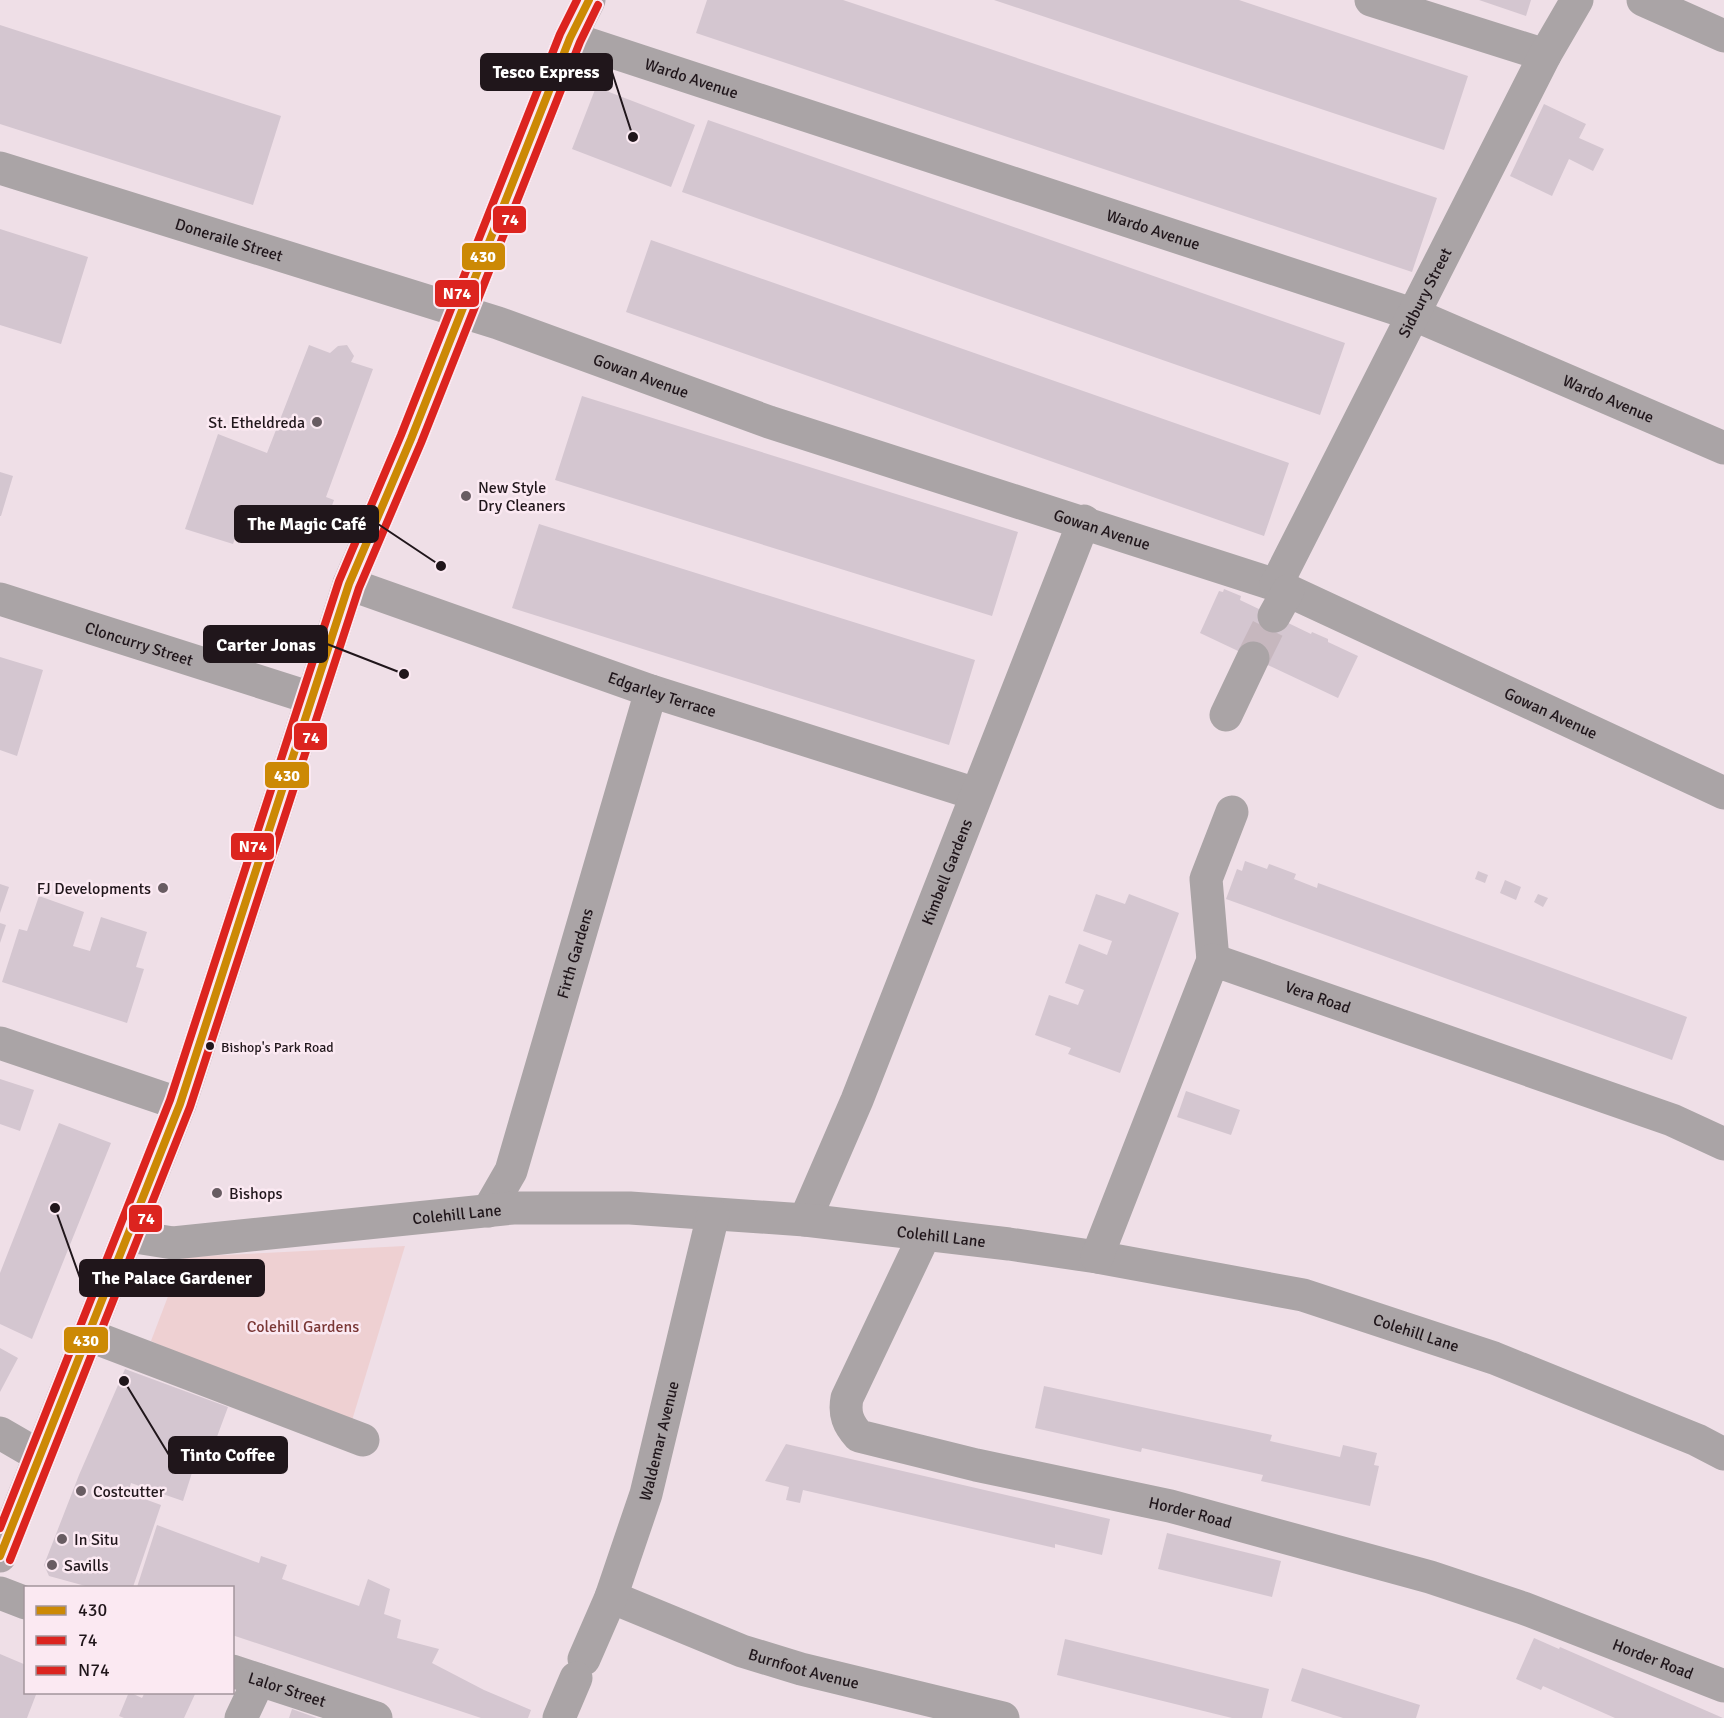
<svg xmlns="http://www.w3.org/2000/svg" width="1724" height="1718" viewBox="0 0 1724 1718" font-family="Signika,sans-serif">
<rect width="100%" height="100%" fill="#efdfe7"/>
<path fill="#eed0d2" d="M405 1246 350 1427 151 1341 183 1257Z"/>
<path fill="#d4c6d0" d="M707 0H843L1437 198 1412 272 696 33Z
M994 0H1239L1468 76 1444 150Z
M1479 0H1531L1526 16Z
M0 25 281 116 253 205 0 124Z
M596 87 695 125 671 187 572 149Z
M1544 104 1586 124 1579 138 1604 149 1593 171 1569 159 1552 196 1510 176Z
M708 120 1345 343 1320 415 682 192Z
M0 229 88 257 61 344 0 325Z
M651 240 1289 463 1264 536 626 312Z
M309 345 330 353 338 346 347 345 354 356 351 362 373 369 326 497 334 500 326 522 317 519 310 537 245 512 233 544 185 529 218 434 267 453Z
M582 396 1018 532 992 616 555 480Z
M0 472 13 476 1 516H0Z
M539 524 975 660 949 745 512 608Z
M1224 589 1241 596 1240 600 1311 634 1312 632 1328 639V642L1358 656 1338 698 1200 633 1219 591 1223 592Z
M0 657 43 670 17 756 0 750Z
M1245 861 1267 869 1269 864 1296 874 1294 879 1317 888 1318 883 1687 1017 1672 1060 1226 899 1237 869 1242 871Z
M1478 871 1488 875 1485 883 1475 879Z
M1505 880 1521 887 1516 900 1500 893Z
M0 884 9 887 0 913Z
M1096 894 1125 904 1129 894 1179 913 1120 1073 1068 1054 1071 1048 1035 1035 1049 995 1078 1005 1084 990 1065 983 1079 944 1107 955 1112 941 1083 931Z
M1538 894 1548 898 1543 907 1534 902Z
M39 896 84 912 73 946 90 951 101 917 147 932 136 967 144 969 127 1023 2 982 19 929 27 931Z
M0 923 6 925 0 943Z
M0 1079 34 1090 20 1131 0 1124Z
M1186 1091 1240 1110 1231 1135 1177 1117Z
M59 1123 111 1143 32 1339 0 1324V1273Z
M0 1348 18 1358 0 1392Z
M125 1369 228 1407 208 1461 197 1457 183 1501 131 1483 128 1493 161 1505 133 1587H89L49 1576 44 1565 79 1475Z
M1044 1386 1272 1435 1270 1441 1340 1457 1343 1445 1377 1453 1374 1465 1379 1466 1370 1506 1261 1481 1263 1475 1142 1448 1141 1452 1035 1428Z
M786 1444 1110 1519 1102 1555 1055 1544V1548L803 1490 800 1503 786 1500 789 1487 765 1481Z
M157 1525 259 1563 261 1556 287 1565 282 1579 359 1606 368 1579 390 1589 384 1614 401 1620 397 1638 439 1649 432 1663 484 1690 531 1710 528 1718H481L232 1635V1587H137Z
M1167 1533 1281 1561 1272 1597 1158 1569Z
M1534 1638 1559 1649 1560 1647 1723 1718H1615L1543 1686 1541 1690 1516 1679Z
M1065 1639 1269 1689 1262 1718H1232L1057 1675Z
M0 1654 26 1665V1692H37L27 1718H0Z
M1302 1668 1420 1705 1416 1718H1343L1291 1701Z
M129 1692 142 1698 145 1692H196L184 1718H124L119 1716Z
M292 1709 317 1718H289Z"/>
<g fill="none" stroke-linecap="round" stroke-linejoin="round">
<path stroke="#c6b7be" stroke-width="33" stroke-dasharray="33 16" stroke-linecap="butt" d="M1253 658 1274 616"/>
<g stroke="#aaa4a6" stroke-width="33">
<path d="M1371 0 1545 55"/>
<path d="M1643 0 1724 36"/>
<path id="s1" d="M570 38 1415 315 1724 448"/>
<path id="s2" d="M0 168 498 323 769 422 1276 585 1724 793"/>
<path id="s3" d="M349 584 651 691 976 794"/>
<path id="s4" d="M1276 585 1545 55 1577 0"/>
<path id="s5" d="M0 599 311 698"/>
<path d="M1274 616 1288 591"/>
<path d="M1226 715 1253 658"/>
<path d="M1213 960 1206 879 1232 812"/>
<path d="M0 1043 180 1104"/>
<path id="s6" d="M488 1211 511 1171 651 691"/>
<path id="s7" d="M805 1220 857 1100 1084 521"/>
<path id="s8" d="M129 1236 173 1243 513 1208H630L805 1220 1009 1244 1097 1257 1303 1295 1494 1358 1697 1440 1724 1454"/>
<path id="s9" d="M924 1236 847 1398C844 1414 848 1424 859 1436L976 1465 1170 1506 1430 1577 1523 1608 1724 1686"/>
<path id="s10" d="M1097 1257 1213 960 1672 1120 1724 1144"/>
<path d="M88 1335 363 1440"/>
<path d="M0 1433 38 1455"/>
<path d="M0 1593 26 1603"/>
<path id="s11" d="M611 1597 742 1651 801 1669 1003 1718"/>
<path id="s12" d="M584 1659 611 1597 646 1494 713 1215"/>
<path id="s13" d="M232 1671 376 1718"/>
<path d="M241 1718 259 1680"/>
<path d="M559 1718 576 1678"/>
</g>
<path stroke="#afa6aa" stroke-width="33" d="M0 1556 180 1104 349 584 411 439 570 38 589 0"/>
<g stroke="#fbe9f2" stroke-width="12">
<path id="bus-1" d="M0 1556 180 1104 349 584 411 439 570 38 589 0"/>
</g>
<g stroke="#fbe9f2" stroke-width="12">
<path id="bus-2" d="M10 1560 190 1107 359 588 421 443 580 42 598 5"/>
</g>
<g stroke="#fbe9f2" stroke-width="12">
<path id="bus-3" d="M0 1528 170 1100 339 581 401 435 560 34 577 0"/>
</g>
<use href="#bus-1" stroke="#cc8905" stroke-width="8"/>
<use href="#bus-2" stroke="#dc241f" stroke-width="8"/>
<use href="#bus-3" stroke="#dc241f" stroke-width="8"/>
</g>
<g fill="#685c62" stroke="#fbe9f2" stroke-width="2">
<circle cx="317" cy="422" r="6"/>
<circle cx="466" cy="496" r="6"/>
<circle cx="163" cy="888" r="6"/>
<circle cx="217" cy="1193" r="6"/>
<circle cx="81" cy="1491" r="6"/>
<circle cx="62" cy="1539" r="6"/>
<circle cx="52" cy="1565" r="6"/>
</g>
<circle fill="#20161b" stroke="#fbe9f2" stroke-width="2" cx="210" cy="1046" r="5"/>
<g text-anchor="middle" stroke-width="5" stroke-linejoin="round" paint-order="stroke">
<g font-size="14" fill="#20161b" stroke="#fbe9f2" text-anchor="start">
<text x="221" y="1052">Bishop's Park Road</text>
</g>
<g font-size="16" fill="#20161b" stroke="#fbe9f2">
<text dy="6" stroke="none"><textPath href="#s1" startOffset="128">Wardo Avenue</textPath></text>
<text dy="6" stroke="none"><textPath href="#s1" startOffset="614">Wardo Avenue</textPath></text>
<text dy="6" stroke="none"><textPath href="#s2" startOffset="240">Doneraile Street</textPath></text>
<text dy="6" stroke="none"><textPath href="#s4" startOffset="328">Sidbury Street</textPath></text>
<text dy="6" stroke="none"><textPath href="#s2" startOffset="674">Gowan Avenue</textPath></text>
<text dy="6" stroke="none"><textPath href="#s1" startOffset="1100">Wardo Avenue</textPath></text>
<text dy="6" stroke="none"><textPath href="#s2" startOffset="1160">Gowan Avenue</textPath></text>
<text dy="6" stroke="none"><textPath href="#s5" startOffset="146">Cloncurry Street</textPath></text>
<text dy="6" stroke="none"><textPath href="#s3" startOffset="332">Edgarley Terrace</textPath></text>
<text dy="6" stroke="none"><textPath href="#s2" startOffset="1646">Gowan Avenue</textPath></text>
<text dy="6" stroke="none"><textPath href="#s7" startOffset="376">Kimbell Gardens</textPath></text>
<text dy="6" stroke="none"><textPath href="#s6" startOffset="273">Firth Gardens</textPath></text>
<text dy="6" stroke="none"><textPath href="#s10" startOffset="430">Vera Road</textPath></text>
<text dy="6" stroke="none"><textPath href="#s8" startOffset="330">Colehill Lane</textPath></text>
<text dy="6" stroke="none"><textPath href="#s8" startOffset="816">Colehill Lane</textPath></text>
<text dy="6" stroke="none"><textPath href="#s8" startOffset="1302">Colehill Lane</textPath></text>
<text dy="6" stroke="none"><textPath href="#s12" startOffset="231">Waldemar Avenue</textPath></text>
<text dy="6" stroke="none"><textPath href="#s9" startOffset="561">Horder Road</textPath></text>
<text dy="6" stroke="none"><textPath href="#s9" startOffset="1047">Horder Road</textPath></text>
<text dy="6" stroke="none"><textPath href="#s11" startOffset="206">Burnfoot Avenue</textPath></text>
<text dy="6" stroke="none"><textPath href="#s13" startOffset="58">Lalor Street</textPath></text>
</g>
<g font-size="16" fill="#20161b" stroke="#fbe9f2" text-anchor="start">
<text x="305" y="428" text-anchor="end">St. Etheldreda</text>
<text x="478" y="493">New Style<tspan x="478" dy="18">Dry Cleaners</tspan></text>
<text x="151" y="894" text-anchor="end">FJ Developments</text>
<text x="229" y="1199">Bishops</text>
<text x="93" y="1497">Costcutter</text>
<text x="74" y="1545">In Situ</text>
<text x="64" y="1571">Savills</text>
</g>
<g font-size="16" fill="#7a3735" stroke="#fbe9f2">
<text x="303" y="1332">Colehill Gardens</text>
</g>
</g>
<path fill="none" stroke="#20161b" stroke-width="2" d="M633 137L612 72M441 566L378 524M404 674L327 644M55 1208L80 1278M124 1381L169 1455"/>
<g fill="#20161b" stroke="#fbe9f2" stroke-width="2">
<circle cx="633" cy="137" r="6"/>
<circle cx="441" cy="566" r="6"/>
<circle cx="404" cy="674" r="6"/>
<circle cx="55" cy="1208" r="6"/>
<circle cx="124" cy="1381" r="6"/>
</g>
<g fill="#20161b" stroke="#20161b" stroke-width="2">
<rect x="481" y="54" width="131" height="36" rx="6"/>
<rect x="235" y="506" width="143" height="36" rx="6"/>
<rect x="204" y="626" width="123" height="36" rx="6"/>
<rect x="80" y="1260" width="184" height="36" rx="6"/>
<rect x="169" y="1437" width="118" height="36" rx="6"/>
</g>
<g font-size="18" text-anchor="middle" font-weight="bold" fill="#fff">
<text x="546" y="78">Tesco Express</text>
<text x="307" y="530">The Magic Café</text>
<text x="266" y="651">Carter Jonas</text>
<text x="172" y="1284">The Palace Gardener</text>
<text x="228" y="1461">Tinto Coffee</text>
</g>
<g stroke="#fbe9f2" stroke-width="2">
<rect x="492" y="205" width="35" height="29" rx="6" fill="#dc241f"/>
<rect x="461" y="242" width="45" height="29" rx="6" fill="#cc8905"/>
<rect x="434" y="279" width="46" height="29" rx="6" fill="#dc241f"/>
<rect x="293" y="722" width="35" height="29" rx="6" fill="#dc241f"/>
<rect x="264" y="761" width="46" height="28" rx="6" fill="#cc8905"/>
<rect x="230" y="832" width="45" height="29" rx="6" fill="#dc241f"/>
<rect x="128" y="1204" width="35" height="29" rx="6" fill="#dc241f"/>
<rect x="63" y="1326" width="46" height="28" rx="6" fill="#cc8905"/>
</g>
<g font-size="16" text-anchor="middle" font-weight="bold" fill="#fff">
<text x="510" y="225">74</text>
<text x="483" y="262">430</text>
<text x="457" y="299">N74</text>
<text x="311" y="743">74</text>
<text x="287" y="781">430</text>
<text x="253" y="852">N74</text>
<text x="146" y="1224">74</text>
<text x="86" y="1346">430</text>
</g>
<rect x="24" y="1586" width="210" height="108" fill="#fbe9f2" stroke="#a3959c" stroke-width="1.5"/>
<rect x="36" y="1606" width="30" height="9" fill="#cc8905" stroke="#a3959c" stroke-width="1.5"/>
<text x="78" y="1616" font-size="18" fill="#20161b">430</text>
<rect x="36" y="1636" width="30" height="9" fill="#dc241f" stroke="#a3959c" stroke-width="1.5"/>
<text x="78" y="1646" font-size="18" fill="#20161b">74</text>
<rect x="36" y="1666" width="30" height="9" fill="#dc241f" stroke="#a3959c" stroke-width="1.5"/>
<text x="78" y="1676" font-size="18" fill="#20161b">N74</text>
</svg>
